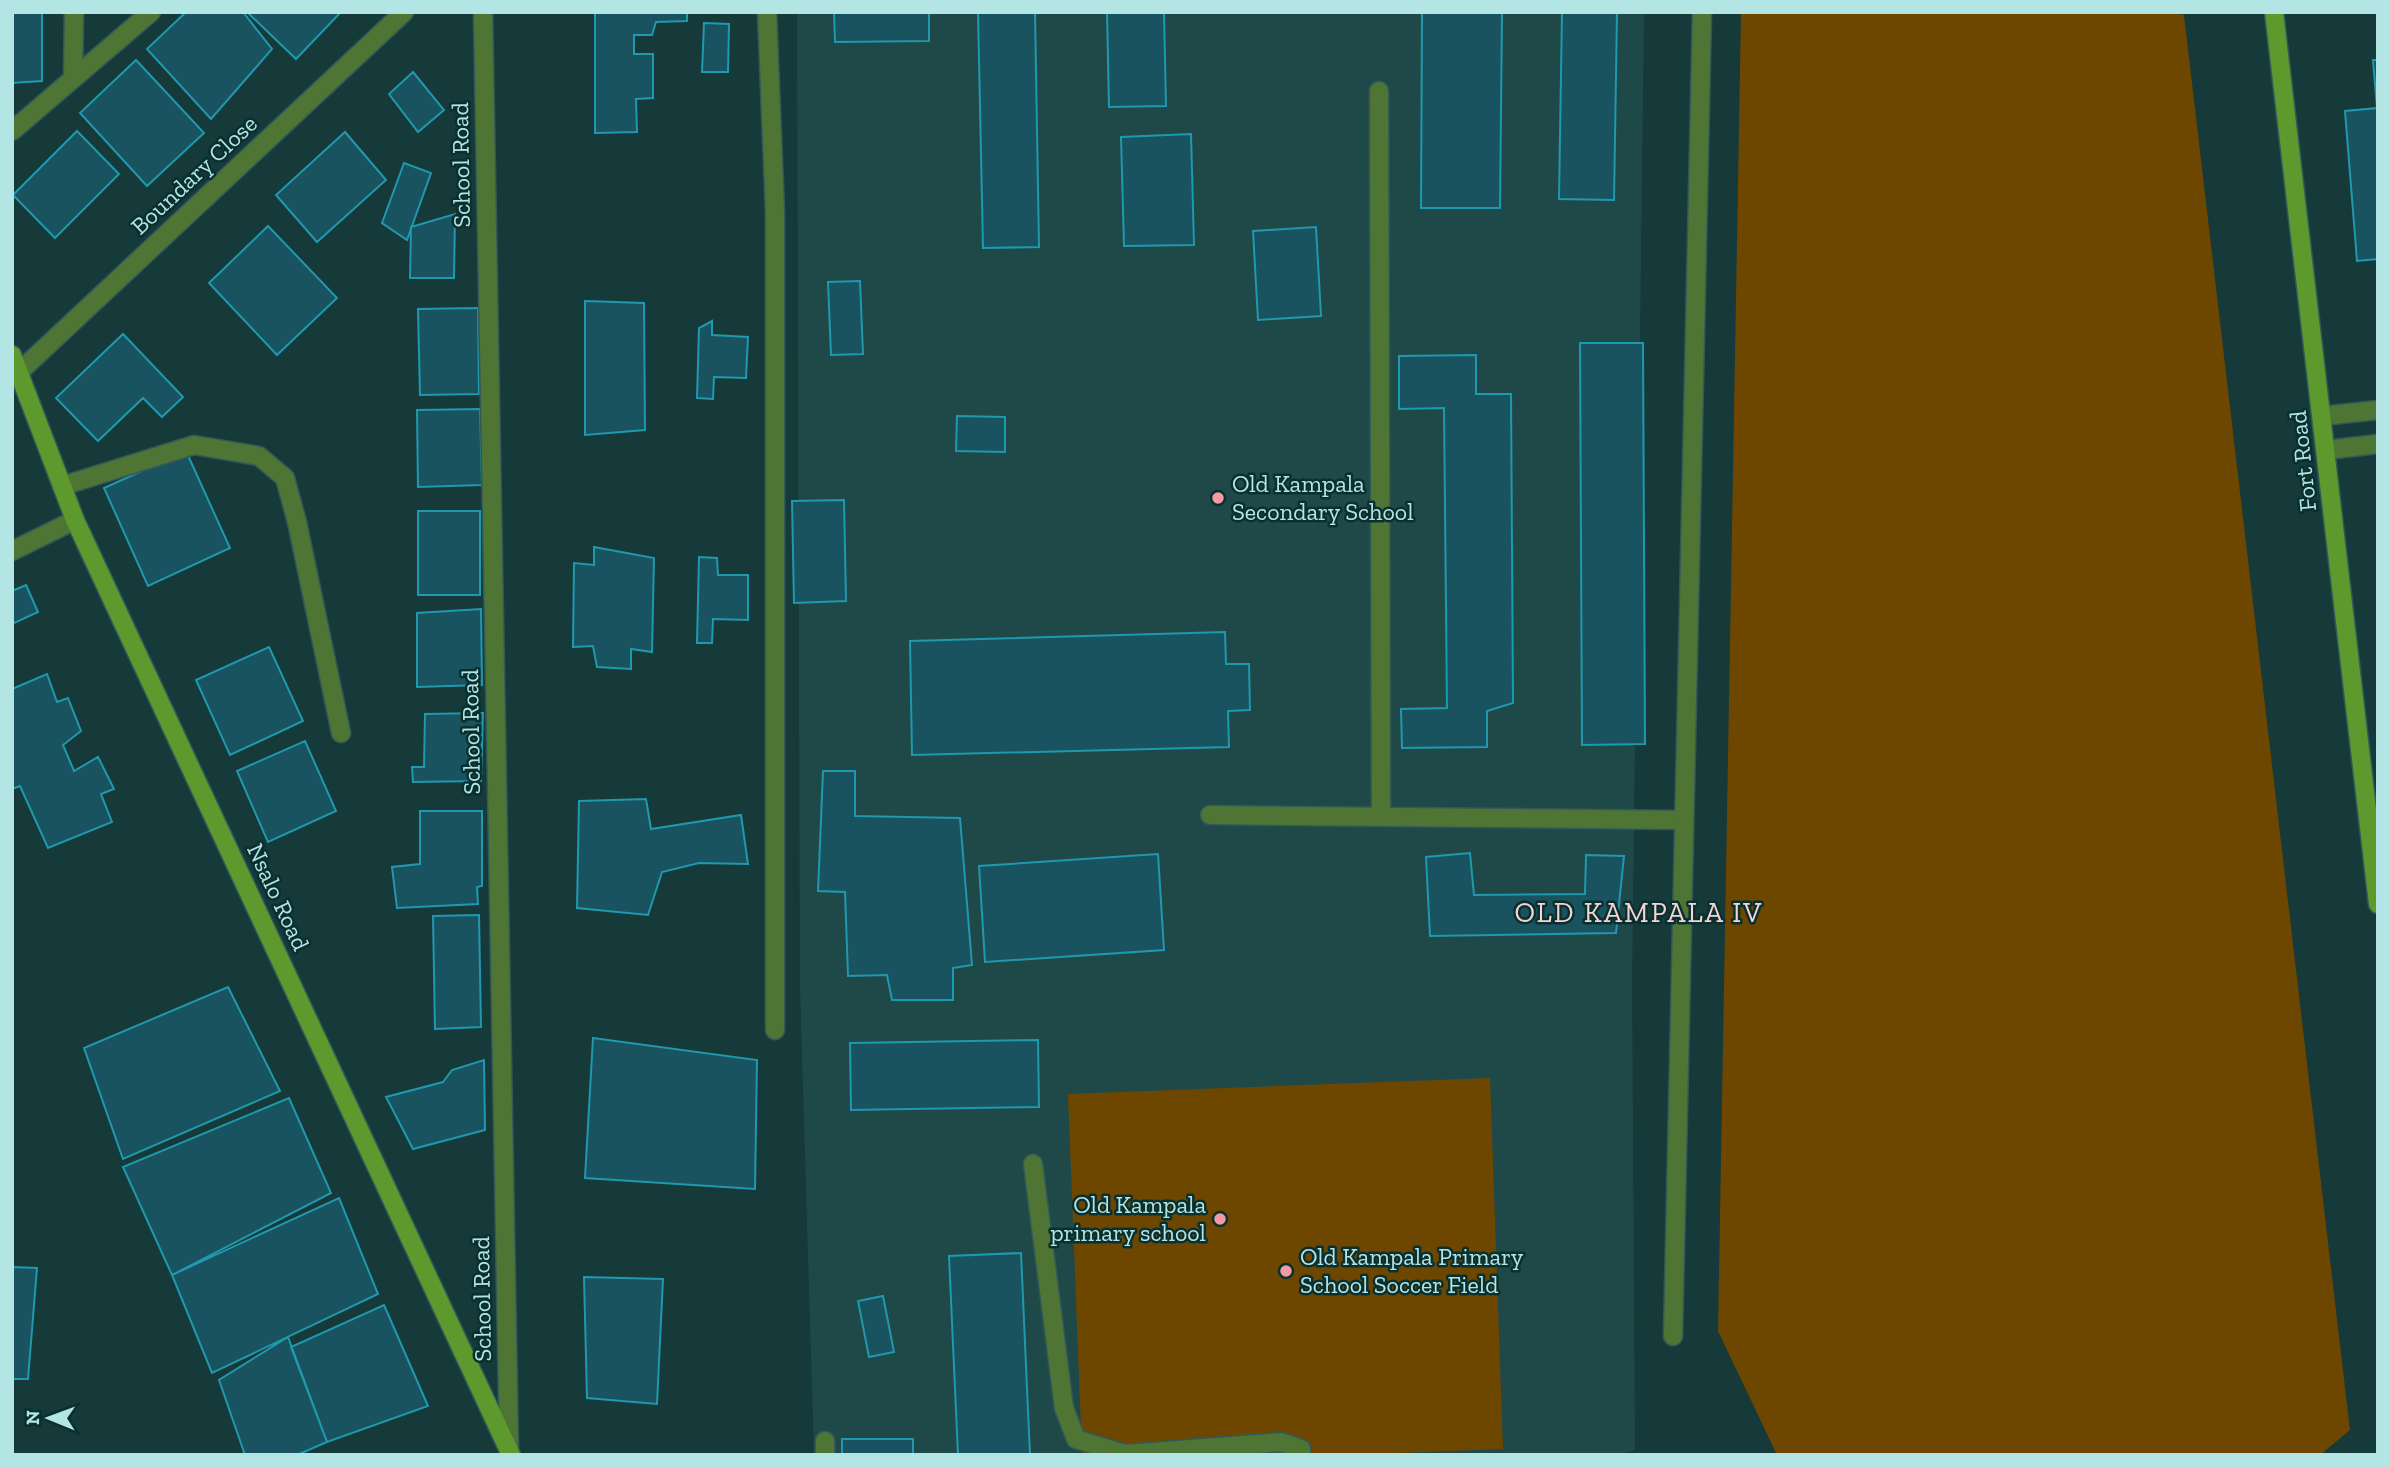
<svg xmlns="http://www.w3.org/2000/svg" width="2390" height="1467" viewBox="0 0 2390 1467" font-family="'Zilla Slab',serif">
<rect width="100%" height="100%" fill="#153a39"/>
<path fill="#1f4948" d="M797 12H1644L1632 983 1635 1450 1618 1455H814L800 988Z"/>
<path fill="#6d4700" d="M1741 12H2165L2184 15 2350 1430 2320 1455H1777L1718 1331Z
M1490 1078 1503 1449 1344 1455H1082L1068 1094Z"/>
<path fill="#18535f" stroke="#2098ae" stroke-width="2" d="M12 12H42V81L12 83Z
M186 12H243L272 49 211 119 147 49Z
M247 12H341L296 59Z
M595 12H687V21L656 22 652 35H634V54H653V98L636 99 637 132 595 133Z
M834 12H929V41L835 42Z
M978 12H1035L1039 247 983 248Z
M1107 12H1164L1166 106 1109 107Z
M1422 12H1502L1500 208H1421Z
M1562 12H1617L1614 200 1559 199Z
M704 23 729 24 728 72H702Z
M136 60 204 133 147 186 80 113Z
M2373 60H2378V259L2357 261 2345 111 2377 108Z
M413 72 444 110 418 132 389 94Z
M77 131 119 174 55 238 13 195Z
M345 132 386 180 317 242 276 195Z
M1191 134 1194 245 1124 246 1121 137Z
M404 163 431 173 407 240 382 223Z
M455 214 454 278H410L411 227Z
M268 226 337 298 277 355 209 283Z
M1316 227 1321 316 1258 320 1253 231Z
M860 281 863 354 831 355 828 282Z
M585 301 644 303 645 430 585 435Z
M478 308 479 394 420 395 418 309Z
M712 321V335L748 337 746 378 714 377 713 399 697 398 699 328Z
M123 334 183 397 162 417 143 398 98 441 56 398Z
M1580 343H1643L1645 744 1582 745Z
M1476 355V394H1511L1513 703 1487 711V747L1402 748 1401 709 1447 708 1444 408 1399 409V356Z
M480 409 482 485 418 487 417 410Z
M957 416 1005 417V452L956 451Z
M186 451 230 548 148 586 104 488Z
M844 500 846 601 794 603 792 501Z
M418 511H480V595H418Z
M594 547 654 558 652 652 631 649V669L597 667 593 646 573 647 574 563 594 565Z
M699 557 717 558 718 575H748V620L713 619 712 643H697Z
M26 585 38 612 12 624V591Z
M481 609 482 685 417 687V613Z
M1225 632 1226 664H1249L1250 710 1228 711 1229 747 912 755 910 641Z
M269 647 303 721 230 755 196 680Z
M47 674 57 702 68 698 81 731 63 745 74 771 98 757 114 789 101 794 112 822 48 848 20 786 12 789V689Z
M483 713 481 781 413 782 412 767H424L425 714Z
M305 741 336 811 268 842 237 771Z
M823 771H855V816L960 818 972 965 953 968V1000H892L887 975 848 976 845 892 818 891Z
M646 799 651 829 741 815 748 864 699 863 662 872 648 915 577 908 579 801Z
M420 811H482V886L477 887 478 904 397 908 392 867 420 864Z
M1470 853 1474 895 1585 894 1586 855 1624 856 1616 933 1430 936 1426 857Z
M1158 854 1164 950 985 962 979 866Z
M479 915 481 1027 435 1029 433 916Z
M228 987 280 1091 123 1159 84 1048Z
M593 1038 757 1060 755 1189 585 1178Z
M1038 1040 1039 1107 851 1110 850 1043Z
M484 1060 485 1130 413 1149 386 1097 443 1082 452 1070Z
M289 1098 331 1193 172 1275 123 1167Z
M339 1198 378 1294 212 1373 172 1275Z
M1021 1253 1030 1455H958L949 1256Z
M12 1267 37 1268 28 1379H12Z
M584 1277 663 1279 657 1404 587 1398Z
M883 1296 894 1352 869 1357 858 1301Z
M384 1305 428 1406 327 1442 291 1347Z
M288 1337 327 1442 297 1455H245L219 1380Z
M842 1439H913V1455H842Z"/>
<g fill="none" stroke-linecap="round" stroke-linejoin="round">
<g stroke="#315958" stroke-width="21">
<path id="lane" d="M73 79 74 12
M1379 91 1381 817
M12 131 151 12
M2322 416 2378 410
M2326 450 2378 444
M62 486 194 445 259 456 285 478 297 522 341 733
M12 551 75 520
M1210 815 1684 820
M1033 1164 1064 1408 1076 1439 1125 1454 1281 1442 1301 1449V1455
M825 1441V1455"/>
</g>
<g stroke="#315958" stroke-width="21">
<path id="street" d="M483 12 509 1450
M767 12 775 212V1030
M18 373 404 12
M1673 1336 1702 12"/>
</g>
<g stroke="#315958" stroke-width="21">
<path id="secondary" d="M2274 12 2378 904
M12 355 75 520 511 1455"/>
</g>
<use href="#lane" stroke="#4f7535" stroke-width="18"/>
<use href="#street" stroke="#4f7535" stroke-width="18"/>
<use href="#secondary" stroke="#5d992c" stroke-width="18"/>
</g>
<g fill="#f49aa2" stroke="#0a2f2f" stroke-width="2.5">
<circle cx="1218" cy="498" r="7"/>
<circle cx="1220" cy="1219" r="7"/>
<circle cx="1286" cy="1271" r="7"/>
</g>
<g text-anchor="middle" stroke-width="5" stroke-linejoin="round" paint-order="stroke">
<g font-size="24" fill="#b3e5e4" stroke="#0a2f2f">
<text transform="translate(461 165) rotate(-91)" y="8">School Road</text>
<text transform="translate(194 175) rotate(-43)" y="8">Boundary Close</text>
<text transform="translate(2303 461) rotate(-96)" y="8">Fort Road</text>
<text transform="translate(471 732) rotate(-91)" y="8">School Road</text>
<text transform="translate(278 897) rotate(65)" y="8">Nsalo Road</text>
<text transform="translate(482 1299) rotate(-91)" y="8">School Road</text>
</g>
<g font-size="24" fill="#b3e5e4" stroke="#0a2f2f" text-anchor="start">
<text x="1232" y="492">Old Kampala<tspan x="1232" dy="28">Secondary School</tspan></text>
<text x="1206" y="1213" text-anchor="end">Old Kampala<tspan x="1206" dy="28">primary school</tspan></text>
<text x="1300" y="1265">Old Kampala Primary<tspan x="1300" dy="28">School Soccer Field</tspan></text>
</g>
<g font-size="28" letter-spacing="2" fill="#f6d3d5" stroke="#0a2f2f">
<text x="1639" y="922">OLD KAMPALA IV</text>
</g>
</g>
<rect width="2390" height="1467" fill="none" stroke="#b3e5e4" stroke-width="28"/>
<g transform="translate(49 1418) rotate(271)" stroke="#0a2f2f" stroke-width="5" paint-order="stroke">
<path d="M0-5L12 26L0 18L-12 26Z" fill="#b3e5e4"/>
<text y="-10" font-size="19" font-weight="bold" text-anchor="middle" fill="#b3e5e4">N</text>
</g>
</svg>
